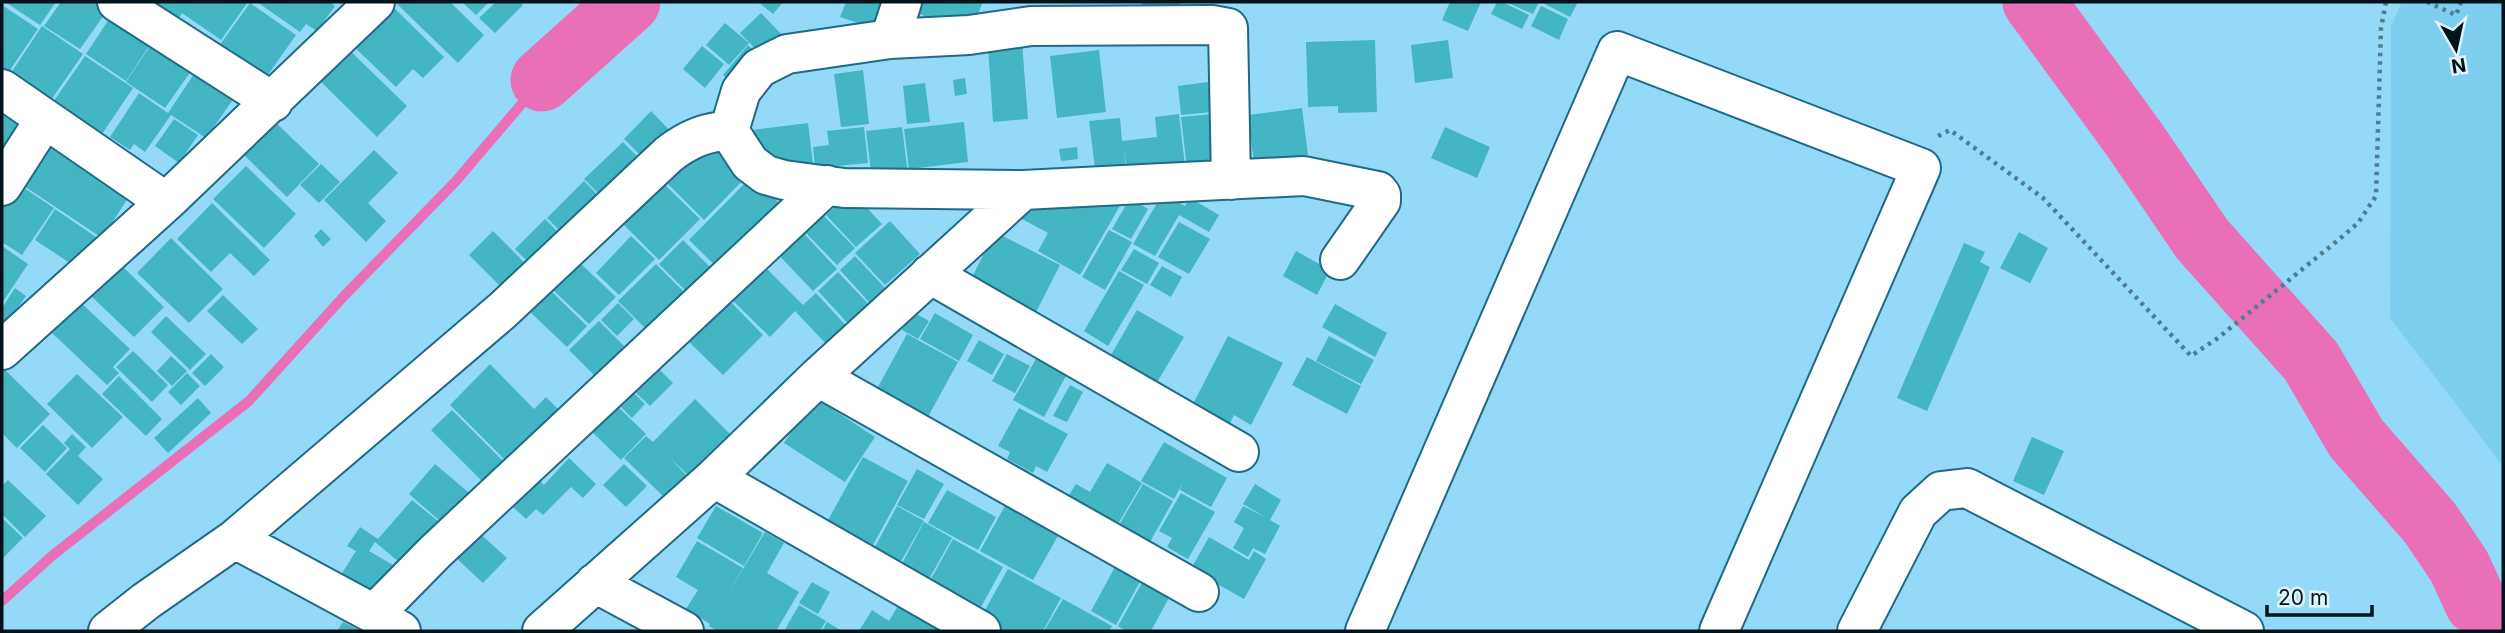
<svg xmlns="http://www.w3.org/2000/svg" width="2505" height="633" viewBox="0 0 2505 633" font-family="Inter,sans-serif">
<rect width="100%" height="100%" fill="#94daf8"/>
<path fill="#7eceef" d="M2402 2H2503V466L2390 318 2391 26Z"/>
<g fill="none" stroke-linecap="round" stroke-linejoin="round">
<path stroke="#e970b7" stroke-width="10" d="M2 601 53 555 249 401 344 296 456 181 542 80"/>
<path stroke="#e970b7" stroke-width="63" d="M2034 2 2134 139 2202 239 2311 361 2356 438 2430 523 2459 566 2476 603 2503 622
M542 80 629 2"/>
</g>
<path fill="#44b5c2" d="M5 2H56L40 25Z
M61 2H100L109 8 80 49 44 26Z
M150 2H248L221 40 182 13 177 21Z
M257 2H330L335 6 317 31 306 24 300 32Z
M388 2 444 57 423 78 413 69 396 87 348 41Z
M395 2H450L484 35 458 63Z
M462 2H489L476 15Z
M496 2H520L523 5 495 33 479 18Z
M758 2H783L773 14Z
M846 2H892L882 31 840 17Z
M912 2H983L970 33 909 10Z
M1143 2H1181L1174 19 1141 5Z
M1450 2H1481L1468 31 1442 20Z
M1497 2H1502L1529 15 1522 29 1491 14Z
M1506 2H1539L1533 14Z
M1541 2H1578L1570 17Z
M250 3 296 35 265 79 219 46Z
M2 5 38 29 6 76 2 73Z
M1541 6 1568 19 1559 40 1531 26Z
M115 10 155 37 126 81 86 54Z
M761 13 785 38 764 58 740 33Z
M725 23 749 43 729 65 706 45Z
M42 26 83 54 49 103 9 76Z
M156 37 196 64 165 108 126 82Z
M1375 40 1377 112 1338 113V106L1308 107 1306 42Z
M1448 40 1453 78 1415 83 1411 45Z
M1022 43 1028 119 993 122 988 46Z
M344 45 407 106 377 137 314 75Z
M748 45 764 60 740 89 723 75Z
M702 46 724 64 705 88 683 69Z
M1099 50 1106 112 1057 118 1050 56Z
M85 56 133 88 100 137 51 105Z
M200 65 239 91 206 138 171 115 145 152 134 144 130 150 110 137 139 93 168 113Z
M863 70 869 124 841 127 834 74Z
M965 78 967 94 955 96 953 80Z
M1208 82 1212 112 1181 115 1178 86Z
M925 83 930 122 907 124 903 86Z
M1302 108 1308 155 1254 162 1248 115Z
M651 111 676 137 649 164 624 139Z
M2 113 25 128 2 161Z
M1179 114 1185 166 1127 172 1124 148 1126 173 1096 176 1089 121 1120 118 1122 141 1157 137 1155 117Z
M1212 114 1218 165 1187 168 1181 117Z
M174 119 198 135 179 163 155 146Z
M272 119 319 164 287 197 240 151Z
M964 122 968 162 909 169 904 129Z
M808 123 813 164 772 169 737 132Z
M864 127 868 163 815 168 813 147 829 145 827 131Z
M902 127 908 174 872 179 866 131Z
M1445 127 1490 147 1477 178 1431 158Z
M709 134 749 174 704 220 664 180Z
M53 138 132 192 102 238 21 184Z
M623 142 647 166 609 204 584 179Z
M1077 147 1078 159 1061 161 1059 149Z
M374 150 398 173 368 203 386 221 366 242 324 200Z
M321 164 340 182 319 203 300 185Z
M246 166 296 214 264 248 213 199Z
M752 176 787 211 724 274 689 240Z
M584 181 606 203 569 240 547 218Z
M662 182 700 219 659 260 621 222Z
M18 184 54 208 22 255 2 242V208Z
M852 192 882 224 856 247 826 215Z
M1163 193 1185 206 1190 198 1219 215 1209 232 1179 215 1155 256 1133 244Z
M1130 198 1148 209 1131 239 1112 229Z
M212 203 270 260 254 276 230 253 211 272 177 239Z
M1121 204 1080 275 1038 251 1048 233 1022 219 1026 209Z
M55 209 96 237 76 267 35 240Z
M822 214 855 248 837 265 804 231Z
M545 219 567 241 537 271 515 249Z
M890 221 920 254 885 285 855 253Z
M1179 222 1210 239 1189 274 1158 257Z
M796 225 837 269 813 291 772 248Z
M321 229 331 239 323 247 314 236Z
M1109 230 1132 242 1105 290 1082 277Z
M493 231 536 274 512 298 469 255Z
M995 232 1060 265 1032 320 967 287Z
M2019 232 2048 248 2030 283 2000 268Z
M631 236 655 259 619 295 596 273Z
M171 238 223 289 189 323 137 273Z
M683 240 721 278 697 302 659 264Z
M1964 243 1985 252 1980 262 1990 267 1927 411 1897 398Z
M2 246 28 264 2 303Z
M1134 249 1159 263 1147 284 1121 270Z
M1296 251 1330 270 1317 295 1283 276Z
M855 256 886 289 916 260 924 268 877 311 840 270Z
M118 262 164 307 134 337 88 293Z
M579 262 616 297 589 324 552 289Z
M656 264 684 292 665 312 654 337 618 301Z
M762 264 803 305 816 293 850 330 830 348 795 311 770 337 729 297Z
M1162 266 1182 277 1171 297 1150 285Z
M1119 271 1144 285 1108 346 1084 331Z
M838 272 874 310 853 329 818 291Z
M15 288 26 296 2 330V308Z
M550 290 587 326 567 347 529 311Z
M223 295 258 329 242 344 207 311Z
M728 299 763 335 723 375 687 340Z
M78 300 130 349 113 367 119 373 107 385 49 330Z
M618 303 634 319 617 336 601 320Z
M1335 304 1387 333 1375 357 1322 327Z
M1137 310 1184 337 1150 394 1104 367Z
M913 312 929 321 918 339 902 330Z
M935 313 973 335 959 361 920 339Z
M166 316 206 354 190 370 151 332Z
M599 321 627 349 597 378 569 350Z
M907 334 958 362 923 426 872 398Z
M1228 336 1283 363 1251 425 1234 415 1229 425 1192 406Z
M1329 336 1374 360 1361 384 1316 361Z
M979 340 1004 354 992 375 967 361Z
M133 351 168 385 152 402 116 367Z
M211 354 224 367 205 386 192 373Z
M1007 354 1030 366 1015 393 992 381Z
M171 356 187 371 172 386 157 371Z
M1037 357 1067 374 1044 417 1013 400Z
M1307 357 1361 386 1347 414 1292 385Z
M490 364 534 409 546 397 563 414 511 466 450 405Z
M656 366 673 383 650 406 633 390Z
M2 367 50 414 17 448 2 433Z
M187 373 200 386 181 405 168 392Z
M77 374 123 417 92 448 47 404Z
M119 376 162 419 146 436 102 394Z
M1070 385 1083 392 1067 422 1053 416Z
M632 391 645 404 632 418 618 404Z
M814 397 875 437 845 482 784 443Z
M198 398 211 413 168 453 154 438Z
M695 399 731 435 690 477 669 457 687 476 665 498 624 458 646 436 653 442Z
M613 402 646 434 621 460 588 428Z
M1019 408 1068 434 1047 472 1036 466 1033 473 1007 459 1010 452 998 446Z
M452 410 510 468 489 488 431 430Z
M43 425 67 448 45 472 20 448Z
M72 434 86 447 78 456 103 479 78 505 46 474 70 449 64 443Z
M2032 437 2064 451 2044 495 2013 481Z
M1164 442 1227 478 1211 507 1180 490 1183 483 1174 499 1141 481Z
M863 457 908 481 873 545 828 520Z
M569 458 596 484 583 498 571 487 543 515 536 509 526 519 501 496 527 468 544 485Z
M1107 463 1142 483 1114 531 1064 503 1076 484 1090 492Z
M435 464 474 497 448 528 409 494Z
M624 464 647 486 626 507 603 485Z
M917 469 944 484 924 519 897 505Z
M8 480 46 516 25 537 2 514V486Z
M1143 484 1173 501 1146 549 1115 532Z
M1255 484 1281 500 1270 520 1280 526 1265 554 1253 548 1248 557 1233 548 1244 528 1234 522 1243 506 1267 518 1243 504Z
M947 490 996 517 978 550 928 523Z
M1181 493 1215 512 1188 559 1167 547 1172 538 1159 531Z
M412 500 449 530 412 573 375 542 369 551 393 565 372 599 339 578 356 551 347 546 360 527 378 539Z
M1006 504 1059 534 1033 580 980 551Z
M716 506 763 533 744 566 697 538Z
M897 506 924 521 895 572 869 558Z
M2 518 23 538 2 559Z
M924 522 952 538 924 588 897 573Z
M476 530 507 558 483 583 453 555Z
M765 532 784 543 767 573 799 592 776 631H717L709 626 710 624 686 609 698 590 676 577 697 541 743 568 725 599Z
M1209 537 1249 560 1254 551 1266 559 1244 599 1191 569Z
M953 539 1003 567 981 607 931 579Z
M1116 565 1142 578 1116 625 1091 611Z
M1008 569 1061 598 1043 631H1003L980 619Z
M1144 579 1171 594 1151 631H1126L1118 626Z
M812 582 830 592 818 614 799 603Z
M1063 599 1112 626 1109 631H1044Z
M901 601 945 627 943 631H859L872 610 889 621Z
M799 605 826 621 820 631H784Z
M343 622 360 631H337Z
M827 622 842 631H822Z"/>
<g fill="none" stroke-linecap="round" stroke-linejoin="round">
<g stroke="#206a85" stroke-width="42">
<path id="minor" d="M117 2 273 102
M890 39 902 2
M2 89 166 202
M729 131 741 91 759 68 787 54 890 39 969 35 1031 26 1212 25 1228 28 1231 180
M2 186 45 119
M930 274 1239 452
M2 350 166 202 375 2
M818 377 1199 592
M714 478 981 631
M235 539 374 614 401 631
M595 583 684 631
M374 614 435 552 827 185
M108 631 146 601 235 539 503 310 669 154C687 140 706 131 729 131L750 163 766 175 784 180 844 188 1023 190 1304 176 1378 191 1381 195V201L1340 260
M542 631 714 478 818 377 1023 190
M1365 631 1617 51 1921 168 1719 631
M1857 631 1918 512 1941 491 1967 488 2244 631"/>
</g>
<path stroke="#4f7d91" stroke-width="4.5" stroke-dasharray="3.5 5" stroke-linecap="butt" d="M2427 2 2456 15 2461 2
M1938 136 1950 130 2043 198 2191 356 2218 338 2343 236 2358 223 2376 196 2381 28 2386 2"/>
<use href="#minor" stroke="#fff" stroke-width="38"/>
</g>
<rect width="2505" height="633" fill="none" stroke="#00131b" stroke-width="7"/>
<g transform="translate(2456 49) rotate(171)" stroke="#dff3fc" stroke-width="5" paint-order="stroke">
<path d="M0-5L12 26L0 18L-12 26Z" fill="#00131b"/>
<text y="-10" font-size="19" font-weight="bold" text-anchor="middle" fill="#00131b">N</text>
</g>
<path d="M2267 605v10h105v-10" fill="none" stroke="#00131b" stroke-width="3.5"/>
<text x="2278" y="605" font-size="21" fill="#00131b" stroke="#dff3fc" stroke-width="5" paint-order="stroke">20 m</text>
</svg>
